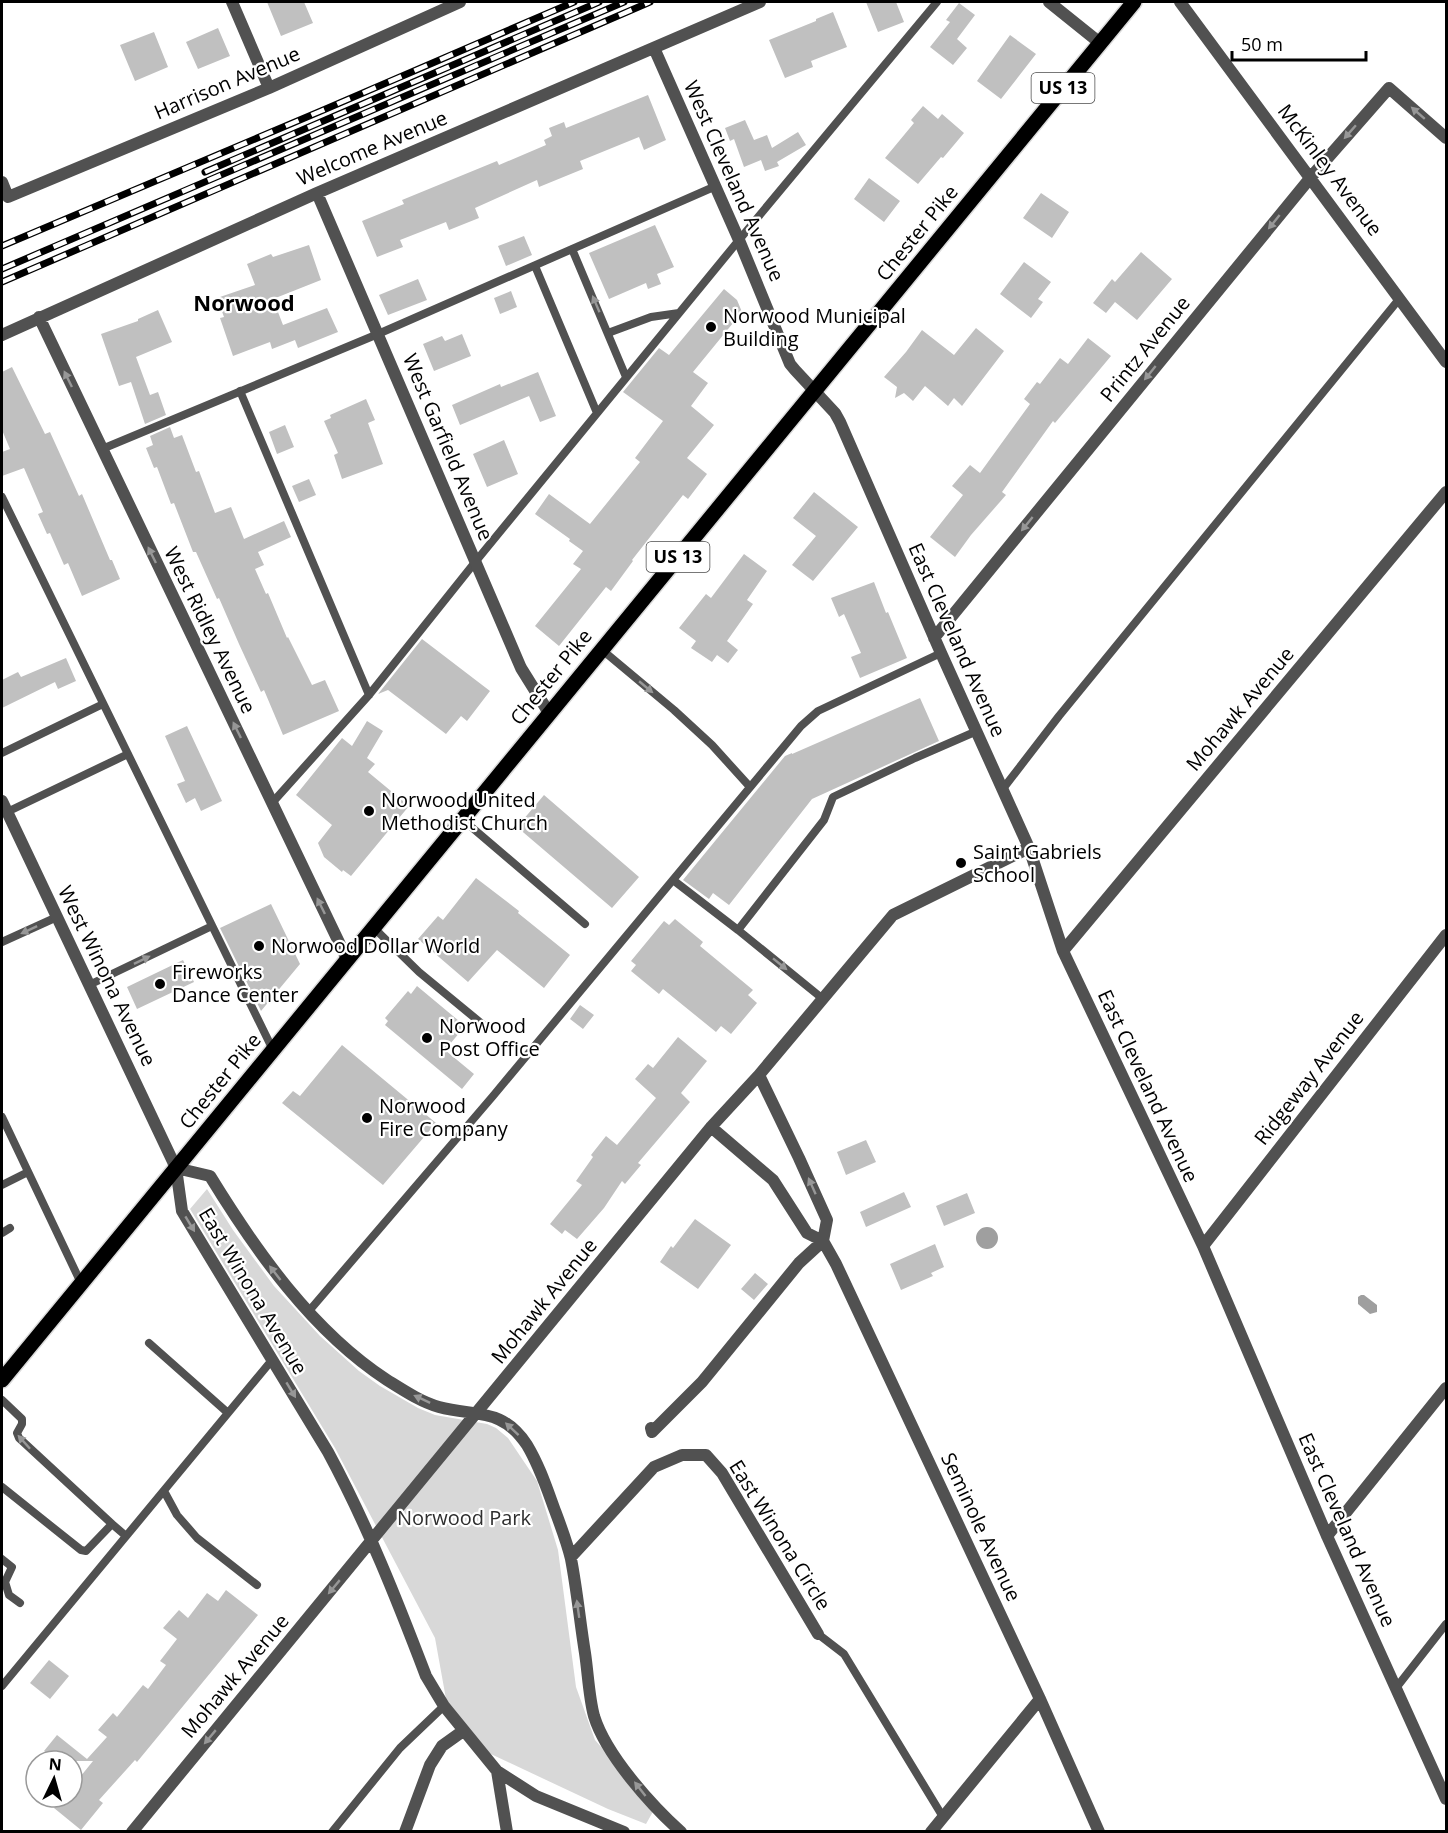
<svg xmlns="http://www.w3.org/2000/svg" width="1448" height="1833" viewBox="0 0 1448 1833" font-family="'Open Sans',sans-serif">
<rect width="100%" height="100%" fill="#fff"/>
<path fill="#d8d8d8" d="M207 1189 233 1230 274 1286 320 1336 359 1371 380 1386 418 1408 435 1415 487 1424 496 1428 508 1438 537 1481 558 1550 576 1687 595 1740 655 1808 646 1824 608 1809 478 1748 448 1710 435 1638 335 1448 190 1209Z"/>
<path fill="#9f9f9f" d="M976 1238a11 11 0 1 1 22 0a11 11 0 1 1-22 0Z
M1361 1295H1364L1377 1305V1312L1370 1314 1358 1304V1297Z"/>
<path fill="#c0c0c0" d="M267 2H304L313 23 281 36Z
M866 2H896L904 22 878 32Z
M959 3 975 15 957 39 967 48 953 65 930 47 950 22 946 20Z
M833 12 847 47 811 61 813 67 785 78 769 40 816 21V19Z
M218 28 230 56 198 69 186 42Z
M154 32 168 67 135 81 120 45Z
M1010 35 1036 54 1001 99 977 81Z
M648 95 666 140 644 150 639 137 580 161 583 169 539 187 537 180 475 208 479 218 449 230 446 222 400 240 403 247 377 257 362 221 404 204 402 200 497 161 499 165 546 145 544 140 552 136 549 128 564 122 566 128Z
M923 106 938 119 942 114 964 133 943 158 941 157 918 184 885 158 914 123 911 120Z
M745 120 754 140 767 135 772 148 798 132 806 145 777 162 779 166 765 171 761 160 744 167 734 139 730 141 725 128Z
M869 178 900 201 884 222 854 199Z
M1041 193 1069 212 1052 238 1023 218Z
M655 225 674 267 657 274 661 284 648 289 646 283 609 299 589 253Z
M524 236 532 255 506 266 498 246Z
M309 245 321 280 273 299 283 325 327 308 338 332 298 348 295 340 272 349 270 342 233 356 220 318 224 317 217 298 255 285 247 264 271 254 273 257Z
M1141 252 1172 279 1137 320 1115 302 1106 313 1093 303 1112 279 1115 282Z
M1024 262 1051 282 1038 299 1043 302 1031 318 1000 294Z
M418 279 427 300 388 315 379 295Z
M724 289 737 300 742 312 693 372 708 383 691 406 714 425 687 458 707 474 688 499 683 495 632 560 633 561 611 591 606 587 559 646 535 626 581 569 573 564 583 551 569 541 570 539 535 514 549 494 590 524 640 462 635 458 663 421 623 392 659 348 669 355Z
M511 291 517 307 500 314 494 298Z
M158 310 172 342 136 357 150 395 158 392 166 415 145 424 131 382 119 386 101 334 138 321V319Z
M976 328 1004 351 962 406 954 398 948 406 925 386 913 401 904 393 895 398 897 387 884 377 906 352 922 330 954 355Z
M462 334 471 356 434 371 423 344 442 336 445 341Z
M1088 338 1111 356 1055 423 1053 421 1002 492 1006 495 971 535 955 557 930 537 963 495 952 486 970 465 980 473 1030 404 1024 399 1037 382 1040 384 1060 358 1068 364Z
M12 367 45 434 50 432 79 496 82 494 110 560H112L120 579 82 596 68 563 64 565 50 533 47 534 38 514 43 512 24 468 2 476V452L10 449 2 430V372Z
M538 372 556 416 540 422 529 396 460 425 452 405 500 384 501 387Z
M366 399 375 420 368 423 383 464 342 479 334 455 338 453 324 421 331 418 330 415Z
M285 425 294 447 277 454 269 432Z
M170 427 174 438 182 435 196 472 199 471 215 513 231 507 244 539 284 521 291 537 258 552 264 565 255 569 266 594 268 593 287 638 288 637 312 685 325 680 339 711 283 735 264 690 261 692 239 644 219 598 217 599 196 552H193L174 503 171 504 157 467 154 468 146 448 153 445 150 436Z
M504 440 518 474 487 487 473 454Z
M309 479 316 495 299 502 292 486Z
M814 492 858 527 813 581 792 565 816 536 793 518Z
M744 554 767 571 747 600 753 604 727 641 738 650 728 663 717 655 712 662 691 648 696 641 679 628 706 594 711 598Z
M874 582 886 613 888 612 907 658 860 678 851 657 861 653 844 614 839 617 831 598Z
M422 639 490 691 467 721 461 716 446 734 388 690 378 694Z
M66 658 76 681 58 689 55 682 2 708V680L18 672 21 677Z
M920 698 939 741 812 799 729 905 713 893 709 899 683 880 785 756 792 753V754Z
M367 721 383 731 367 758 375 764 368 772 409 806 351 876 343 870 342 872 324 857 318 843 332 825 296 795 342 738 352 746Z
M187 726 222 801 201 811 195 798 186 803 177 784 185 781 165 736Z
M544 795 639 877 612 908 517 827Z
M476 878 519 911 518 913 570 955 544 988 497 950 468 982 418 939 438 916 443 920Z
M271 904 300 964 261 1011 220 928Z
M675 919 703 942 700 946 753 990 748 995 757 1003 731 1034 721 1026 716 1032 663 989 659 994 631 971 636 965 631 961 664 921 669 925Z
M183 960 194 982 137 1009 127 987Z
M417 986 465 1026 445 1050 474 1074 462 1089 385 1025 388 1021 385 1018 408 991 411 994Z
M580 1005 594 1015 583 1029 570 1019Z
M678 1037 707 1061 681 1093 690 1102 638 1163 641 1165 625 1184 622 1181 604 1208 577 1239 565 1230 562 1234 550 1224 582 1185 576 1181 593 1157 591 1155 606 1136 617 1145 656 1098 635 1079 648 1064 653 1068Z
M342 1045 436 1123 383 1185 282 1103 293 1091 300 1096Z
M866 1140 876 1162 846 1175 837 1152Z
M904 1192 911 1207 866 1227 860 1212Z
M967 1193 975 1213 944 1226 936 1206Z
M695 1219 731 1245 698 1289 660 1262 671 1246 673 1248Z
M935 1244 944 1267 931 1273 933 1276 901 1290 890 1264Z
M755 1273 768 1284 754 1300 741 1289Z
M226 1590 258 1615 137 1762 135 1760 99 1800 103 1803 81 1830 54 1808 63 1797H72V1787L93 1761H57L44 1751 57 1735 87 1759 107 1737 98 1730 113 1713 117 1717 143 1685 148 1689 166 1665 160 1661 177 1639 163 1628 179 1610 188 1618 207 1593 218 1601Z
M49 1660 69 1676 50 1699 30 1683Z"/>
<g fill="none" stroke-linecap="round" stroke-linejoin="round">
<g stroke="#dbdbdb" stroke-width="18">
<path id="primary" d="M2 1380 1134 2"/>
</g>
<path stroke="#515151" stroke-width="8" d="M572 249 626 377
M535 266 597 413
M608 333 651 317 679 313
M240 391 369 695
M102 449 378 334 716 186
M2 497 273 1050
M601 649 674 710 712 745 750 787
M2 753 103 704
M1002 790 1059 716 1400 298
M272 803 369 695 476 561 739 240 937 2
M7 812 128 754
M462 819 585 924
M673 880 738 930 823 999
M373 927 419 972 487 1028
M738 930 824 820 833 797 915 758 977 731
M2 942 57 917
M89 985 212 926
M2 1117 81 1283
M2 1185 28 1172
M2 1233 10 1228
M309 1311 493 1096 801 726 818 711 941 653
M149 1343 228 1413
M2 1400 22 1419V1424L17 1433 19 1438 112 1524 86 1551 81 1550 2 1487
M164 1491 177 1515 197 1538 257 1585
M112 1524 126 1536
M2 1559 12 1567 5 1582 9 1595 20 1603
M818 1634 844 1654 943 1817
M2 1686 272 1360
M1396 1688 1446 1624
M332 1832 400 1748 444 1706"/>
<path stroke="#515151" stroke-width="12" d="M232 2 269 88
M1049 2 1100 43
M1180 2 1446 362
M654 48 739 240 790 364 795 370 835 413 840 422 941 653 1029 848 1063 951 1203 1246 1327 1536 1446 1799
M2 182 8 197 269 88 460 2
M317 193 521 668 549 713
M39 317 347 959
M2 335 317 193 760 2
M934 638 1311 177 1389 88 1446 138
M2 801 176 1168 182 1211 328 1452C367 1524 397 1600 426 1676L444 1706 497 1771 536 1796 624 1832
M1063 951 1446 492
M711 1127 773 1180 807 1233 823 1241 836 1264 1040 1699 1099 1832
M176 1168 210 1176C256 1251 312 1331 387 1380 403 1390 421 1402 439 1407 476 1417 502 1407 527 1445 539 1465 546 1486 554 1508 560 1524 567 1542 571 1559 577 1590 580 1622 585 1653 588 1673 589 1698 594 1716 606 1755 651 1805 681 1832
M1203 1246 1446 935
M651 1428 652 1432 702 1382 799 1263 823 1241 827 1220 799 1158 759 1075
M1327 1536 1446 1388
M571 1557 654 1467 682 1455H706L722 1473 818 1634
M497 1771 507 1832
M132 1832 711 1127 759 1075 893 915 1029 848
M405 1832 430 1765 442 1746 463 1731
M931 1832 1040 1699"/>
<use href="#primary" stroke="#000" stroke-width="15"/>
<g stroke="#000" stroke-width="7">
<path id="rail" d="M205 172 599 2
M2 246 321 111 574 2
M2 269 624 2
M2 282 650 2"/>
</g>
<use href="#rail" stroke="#fff" stroke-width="4.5" stroke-dasharray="14" stroke-linecap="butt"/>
</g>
<defs><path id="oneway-solid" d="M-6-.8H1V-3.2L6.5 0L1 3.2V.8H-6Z" transform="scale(1.5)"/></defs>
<g fill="#979797">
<use href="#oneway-solid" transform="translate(1418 113) rotate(-139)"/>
<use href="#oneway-solid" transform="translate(1350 132) rotate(131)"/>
<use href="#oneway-solid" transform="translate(1274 222) rotate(129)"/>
<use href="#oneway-solid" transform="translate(596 304) rotate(-113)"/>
<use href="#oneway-solid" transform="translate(1150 373) rotate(129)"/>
<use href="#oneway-solid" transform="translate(68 379) rotate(-116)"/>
<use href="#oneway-solid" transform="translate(1027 524) rotate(129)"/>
<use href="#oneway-solid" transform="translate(152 555) rotate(-116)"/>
<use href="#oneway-solid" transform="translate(646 687) rotate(40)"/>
<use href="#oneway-solid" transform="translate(237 730) rotate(-116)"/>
<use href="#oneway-solid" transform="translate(321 906) rotate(-116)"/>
<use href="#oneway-solid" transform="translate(29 930) rotate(155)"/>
<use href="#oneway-solid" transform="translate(142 960) rotate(-26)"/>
<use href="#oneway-solid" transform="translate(780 964) rotate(39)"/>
<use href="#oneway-solid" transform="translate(812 1186) rotate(-114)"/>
<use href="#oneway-solid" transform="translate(190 1224) rotate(59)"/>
<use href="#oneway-solid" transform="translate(275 1273) rotate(-128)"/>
<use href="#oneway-solid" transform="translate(291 1390) rotate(59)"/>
<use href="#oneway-solid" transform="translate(422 1399) rotate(-155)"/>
<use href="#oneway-solid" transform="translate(512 1429) rotate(-137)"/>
<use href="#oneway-solid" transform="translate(24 1442) rotate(-132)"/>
<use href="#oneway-solid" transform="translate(334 1587) rotate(130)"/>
<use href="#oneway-solid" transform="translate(578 1609) rotate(-98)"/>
<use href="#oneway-solid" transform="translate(210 1737) rotate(130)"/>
<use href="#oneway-solid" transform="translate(640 1789) rotate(-128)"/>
</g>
<g fill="#000" stroke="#fff" stroke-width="2">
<circle cx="711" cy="327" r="6"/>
<circle cx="369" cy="811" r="6"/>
<circle cx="961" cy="863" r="6"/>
<circle cx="259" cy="946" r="6"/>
<circle cx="160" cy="984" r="6"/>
<circle cx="427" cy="1038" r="6"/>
<circle cx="367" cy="1118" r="6"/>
</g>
<g text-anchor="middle" stroke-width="4.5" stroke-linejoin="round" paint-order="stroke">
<g fill="#fff" stroke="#4c4c4c" stroke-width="1.5">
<rect x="1031.5" y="73" width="63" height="30" rx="4.5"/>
<rect x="646.5" y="542" width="63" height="30" rx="4.5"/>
</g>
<g font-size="18" font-weight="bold" fill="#000">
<text x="1063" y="94">US 13</text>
<text x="678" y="563">US 13</text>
</g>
<g font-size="20" fill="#000" stroke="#fff">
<text transform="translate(227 83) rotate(-23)" y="7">Harrison Avenue</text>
<text transform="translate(372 148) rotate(-23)" y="7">Welcome Avenue</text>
<text transform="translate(1330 170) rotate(53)" y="7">McKinley Avenue</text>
<text transform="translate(734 181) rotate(66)" y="7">West Cleveland Avenue</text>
<text transform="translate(917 233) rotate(-51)" y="7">Chester Pike</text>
<text transform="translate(1145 349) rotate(-51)" y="7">Printz Avenue</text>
<text transform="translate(448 447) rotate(67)" y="7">West Garfield Avenue</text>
<text transform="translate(210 630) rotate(64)" y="7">West Ridley Avenue</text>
<text transform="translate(957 640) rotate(66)" y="7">East Cleveland Avenue</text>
<text transform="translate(551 677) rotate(-51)" y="7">Chester Pike</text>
<text transform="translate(1240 709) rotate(-50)" y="7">Mohawk Avenue</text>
<text transform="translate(107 976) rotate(64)" y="7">West Winona Avenue</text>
<text transform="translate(1309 1078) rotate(-52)" y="7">Ridgeway Avenue</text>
<text transform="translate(220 1081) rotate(-51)" y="7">Chester Pike</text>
<text transform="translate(1148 1086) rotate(65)" y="7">East Cleveland Avenue</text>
<text transform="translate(253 1291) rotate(59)" y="7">East Winona Avenue</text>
<text transform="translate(544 1301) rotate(-51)" y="7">Mohawk Avenue</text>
<text transform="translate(981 1527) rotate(65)" y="7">Seminole Avenue</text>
<text transform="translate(1347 1530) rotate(66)" y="7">East Cleveland Avenue</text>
<text transform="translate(780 1535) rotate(58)" y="7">East Winona Circle</text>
<text transform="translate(235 1676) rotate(-50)" y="7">Mohawk Avenue</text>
</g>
<g font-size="20" fill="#000" stroke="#fff" text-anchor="start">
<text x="723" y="323">Norwood Municipal<tspan x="723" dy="23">Building</tspan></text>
<text x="381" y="807">Norwood United<tspan x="381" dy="23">Methodist Church</tspan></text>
<text x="973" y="859">Saint Gabriels<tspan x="973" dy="23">School</tspan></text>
<text x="271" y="953">Norwood Dollar World</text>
<text x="172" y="979">Fireworks<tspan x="172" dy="23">Dance Center</tspan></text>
<text x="439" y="1033">Norwood<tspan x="439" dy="23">Post Office</tspan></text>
<text x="379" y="1113">Norwood<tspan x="379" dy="23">Fire Company</tspan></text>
</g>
<g font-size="20" fill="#2f2f2f" stroke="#fff">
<text x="464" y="1525">Norwood Park</text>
</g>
<g font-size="22" font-weight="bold" fill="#000" stroke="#fff">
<text x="244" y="311">Norwood</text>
</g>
</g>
<rect width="1448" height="1833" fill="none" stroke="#000000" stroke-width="6"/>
<g transform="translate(54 1779) rotate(5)"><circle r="28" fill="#ffffff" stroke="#999999" stroke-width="1.5"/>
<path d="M0-4.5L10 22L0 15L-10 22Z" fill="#000000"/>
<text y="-9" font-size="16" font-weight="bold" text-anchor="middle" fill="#000000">N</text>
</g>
<path d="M1232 51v9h134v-9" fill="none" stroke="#000000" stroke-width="3"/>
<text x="1241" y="51" font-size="18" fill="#000000" stroke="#ffffff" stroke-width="4.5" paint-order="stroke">50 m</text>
</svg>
